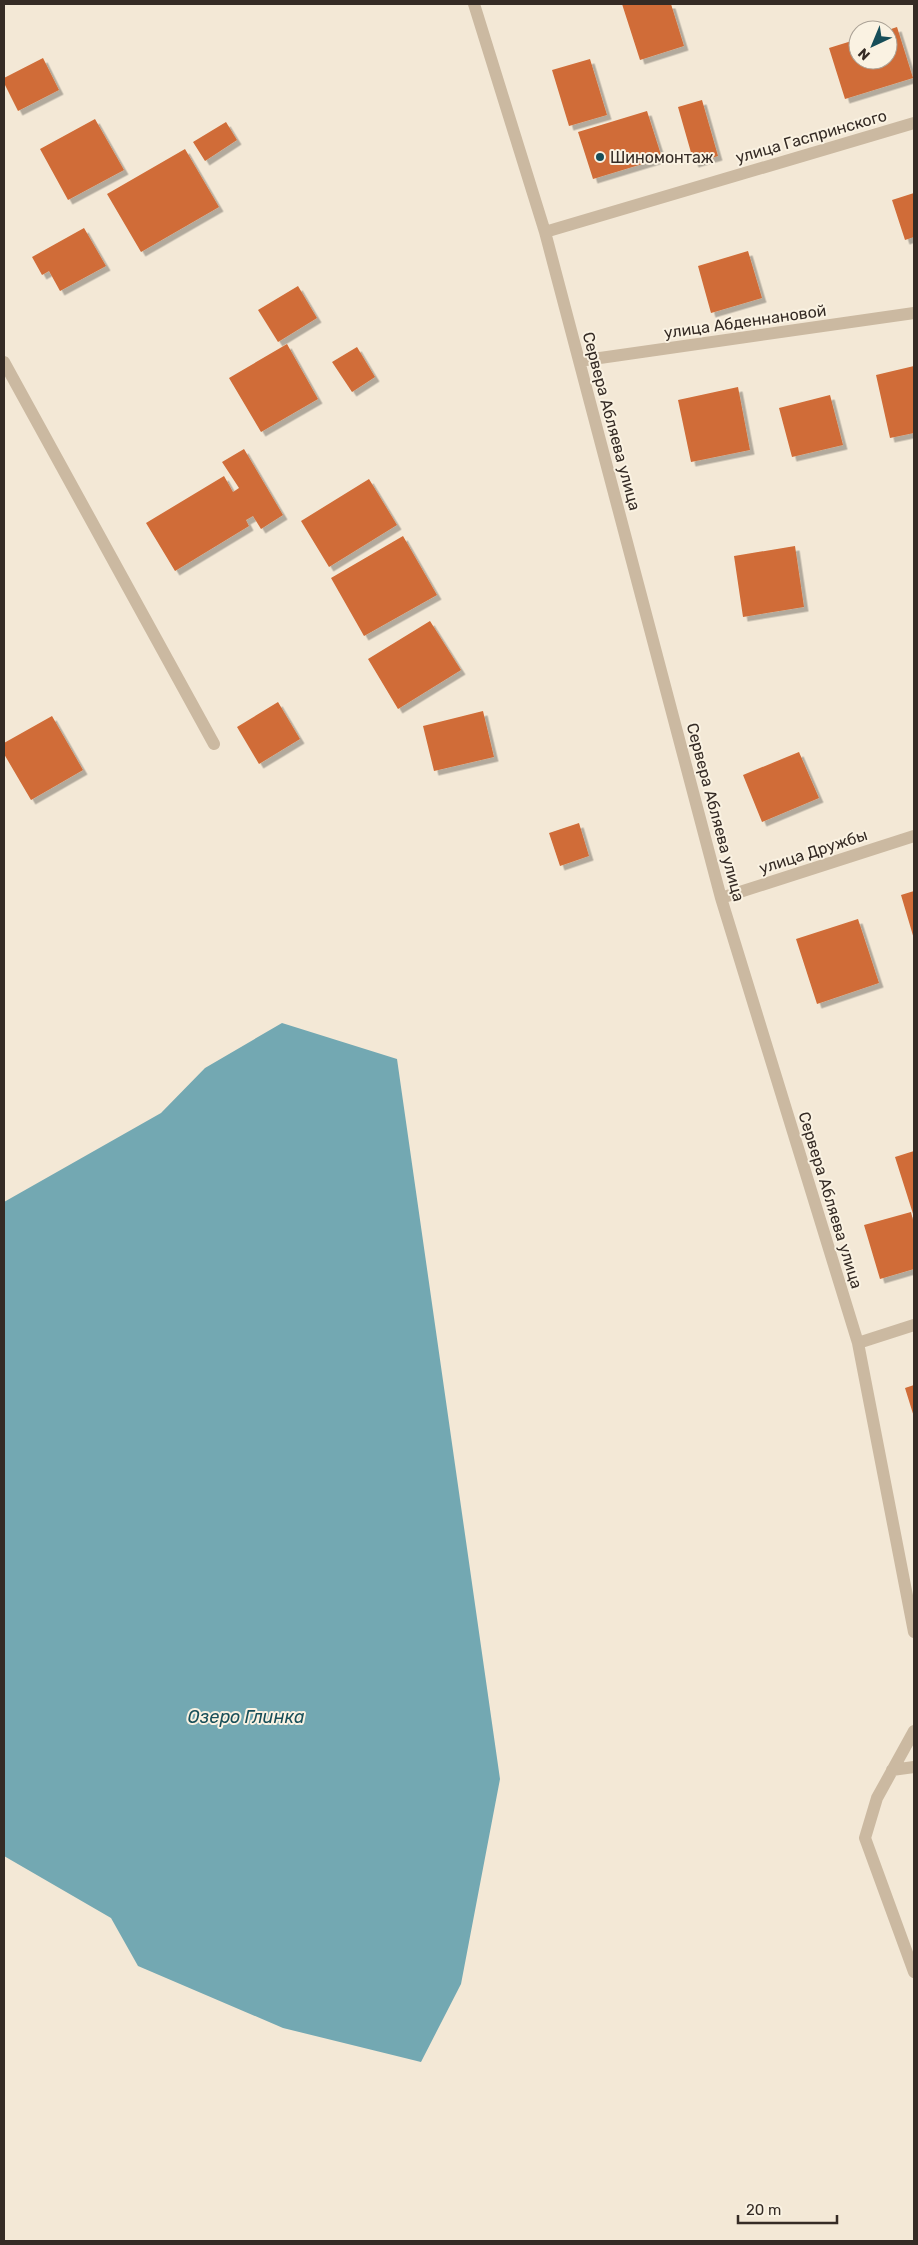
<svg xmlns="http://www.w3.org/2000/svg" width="918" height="2245" viewBox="0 0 918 2245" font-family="Rubik,sans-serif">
<defs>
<filter id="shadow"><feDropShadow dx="4.5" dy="4.5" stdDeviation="0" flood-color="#0004"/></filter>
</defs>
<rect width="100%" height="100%" fill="#f3e8d6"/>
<path fill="#73a8b2" d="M282 1023 397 1059 500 1779 461 1984 421 2062 283 2028 138 1966 111 1918 4 1856V1202L161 1113 205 1068Z"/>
<path fill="#d06c37" filter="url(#shadow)" d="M622 4H671L684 46 640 60Z
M897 27 913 78 845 99 829 48 858 39V60H888V30Z
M43 58 59 90 18 111 4 83V78Z
M590 59 607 115 569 126 552 70Z
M702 100 718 156 694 163 678 107Z
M647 111 662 158 593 179 578 132Z
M95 119 124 170 68 200 40 149Z
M226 122 237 140 205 161 193 142Z
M185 149 219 207 141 252 107 194Z
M914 193V237L905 240 892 200Z
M84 228 106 266 60 291 49 271 42 275 32 257Z
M748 251 762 298 711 313 698 266Z
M298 286 317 318 278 342 258 310Z
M287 344 318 399 261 432 229 378Z
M357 347 375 377 352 392 332 362Z
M914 366V433L890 438 876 375Z
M738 387 750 450 691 462 678 400Z
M830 395 843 445 792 457 779 408Z
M244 449 283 515 261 529 253 516 246 520 249 526 175 571 146 523 224 476 233 492 239 488 222 462Z
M369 479 397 525 329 567 301 521Z
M403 536 437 595 364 636 331 578Z
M795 546 804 607 743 617 734 556Z
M430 621 461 670 398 709 368 659Z
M278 702 300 739 259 764 237 727Z
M483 711 494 757 434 771 423 726Z
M52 716 83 770 31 800 4 754V743Z
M799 752 819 798 762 822 743 775Z
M579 823 589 856 560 866 549 833Z
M914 891V939L901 895Z
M858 919 879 983 817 1004 796 939Z
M914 1151V1217L895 1157Z
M911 1212 914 1224V1269L880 1279 864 1225Z
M914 1385V1417L905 1388Z"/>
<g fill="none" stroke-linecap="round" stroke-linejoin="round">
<path stroke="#cbb9a1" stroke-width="12" d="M474 4 545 232 721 898 858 1343 914 1632
M545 232 914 123
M579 361 914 313
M4 362 214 744
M721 898 914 836
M858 1343 914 1325
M914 1731 877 1798 865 1838 914 1972
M892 1770 914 1767"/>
</g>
<circle fill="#174e59" stroke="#faf2e2" stroke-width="2" cx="600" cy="157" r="5"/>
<g text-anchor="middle" stroke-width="4" stroke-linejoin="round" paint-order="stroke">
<g font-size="16" fill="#352b25" stroke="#faf2e2">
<text transform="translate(811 136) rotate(-16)" y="6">улица Гаспринского</text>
<text transform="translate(745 321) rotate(-8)" y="6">улица Абденнановой</text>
<text transform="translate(612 421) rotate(75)" y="6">Сервера Абляева улица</text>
<text transform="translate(716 812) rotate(75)" y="6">Сервера Абляева улица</text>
<text transform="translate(813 851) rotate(-18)" y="6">улица Дружбы</text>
<text transform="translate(831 1200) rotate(73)" y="6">Сервера Абляева улица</text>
</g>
<g font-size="16" fill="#352b25" stroke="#faf2e2" text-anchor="start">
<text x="610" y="163">Шиномонтаж</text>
</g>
<g font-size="18" font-style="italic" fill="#174e59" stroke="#faf2e2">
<text x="246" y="1723">Озеро Глинка</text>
</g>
</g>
<rect width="918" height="2245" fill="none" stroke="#352b25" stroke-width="10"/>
<g transform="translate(873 45) rotate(224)"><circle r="24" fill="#faf2e2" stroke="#aba296"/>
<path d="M0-4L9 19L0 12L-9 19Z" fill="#174e59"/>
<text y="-8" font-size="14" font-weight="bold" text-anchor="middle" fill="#352b25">N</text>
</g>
<path d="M738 2215v8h99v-8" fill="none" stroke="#352b25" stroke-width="2.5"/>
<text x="746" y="2215" font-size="15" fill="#352b25" stroke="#faf2e2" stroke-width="4" paint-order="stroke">20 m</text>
</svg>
